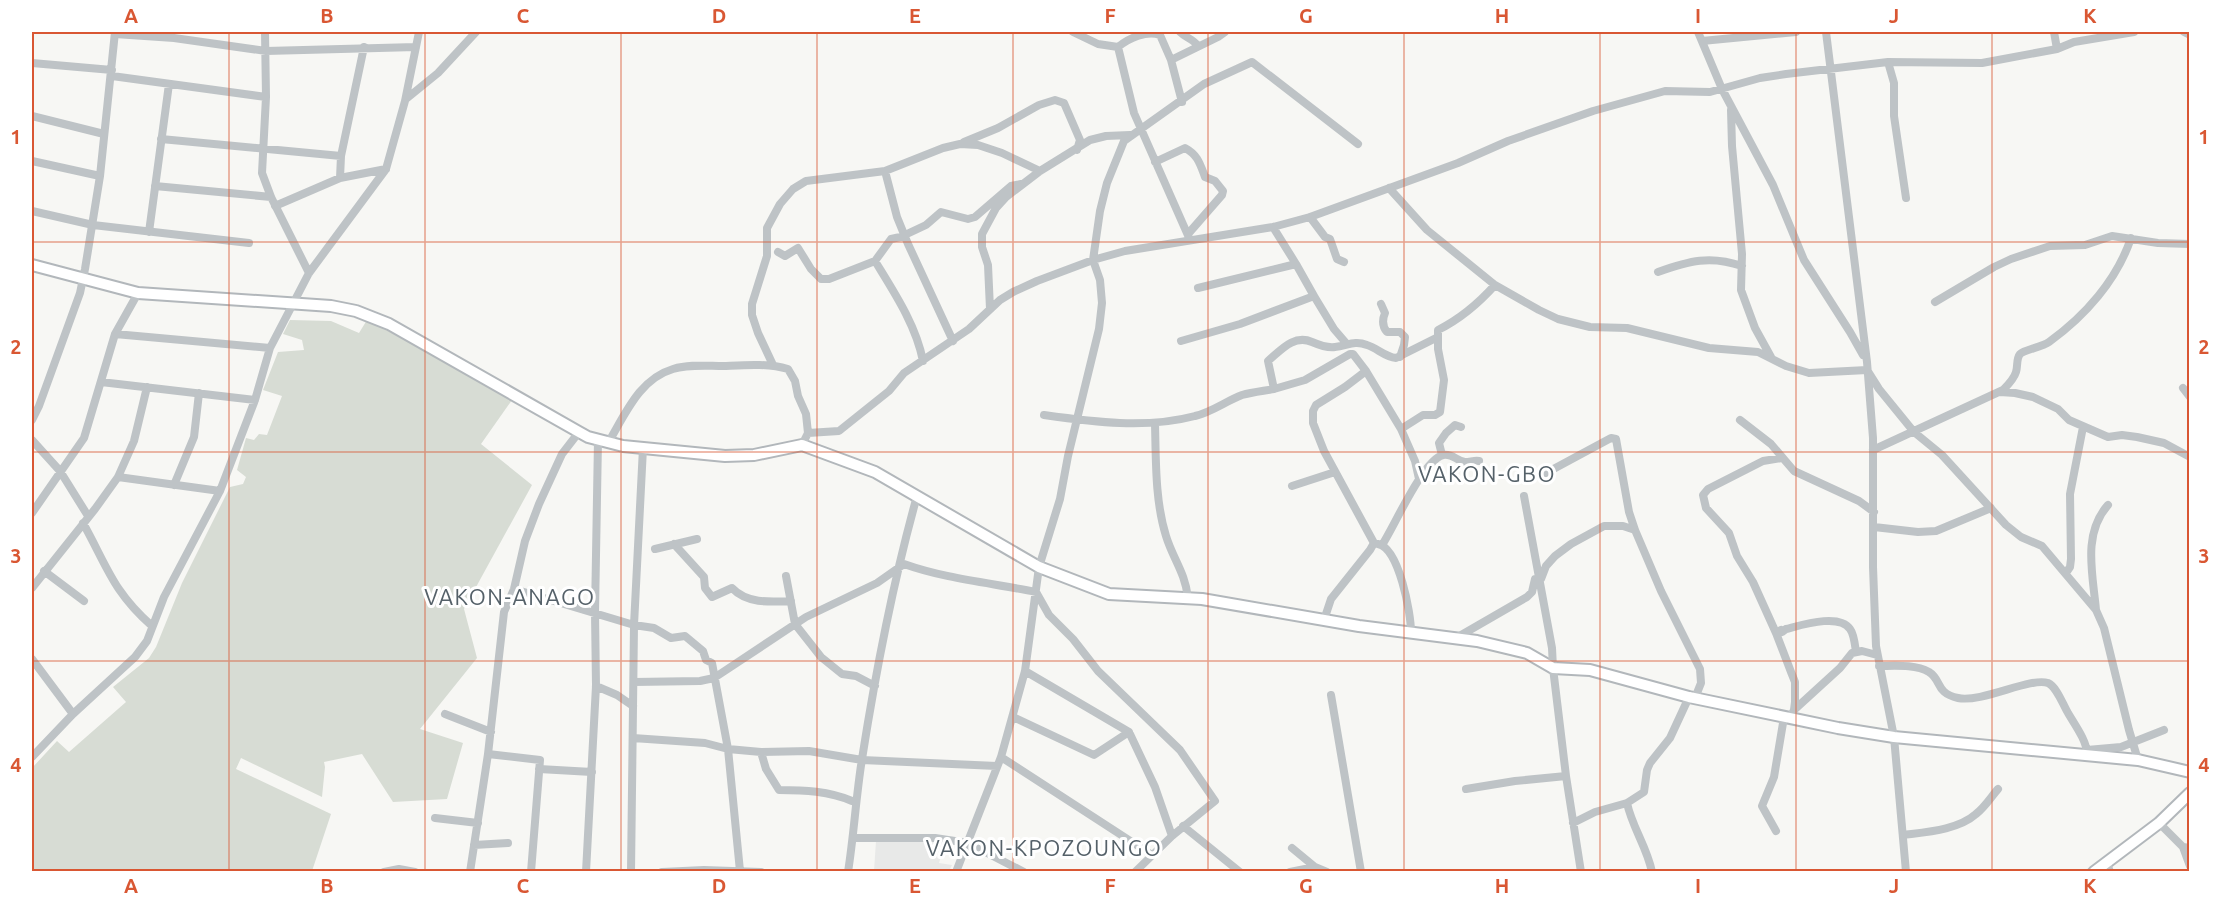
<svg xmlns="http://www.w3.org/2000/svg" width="2221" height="903" viewBox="0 0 2221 903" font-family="Ubuntu,sans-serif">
<rect width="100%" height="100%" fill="#f7f7f4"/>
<path fill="#e8e9e8" d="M876 841 945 842 939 863 952 865 949 871 870 872 874 871Z"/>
<path fill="#d7dcd4" d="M290 320 331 321 359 333 367 320 396 335H403L454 363 512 400 481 444 532 485 464 609 477 658 420 729 463 743 447 799 393 802 362 754 324 762 325 767 322 797 241 758 236 769 331 814 312 871H32V768L57 741 69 752 126 702 113 687 149 658 156 647 182 583 230 487 243 484 246 477 237 470 246 438 254 440 259 434 267 435 282 396 263 390 278 352 304 350 302 340 283 334Z"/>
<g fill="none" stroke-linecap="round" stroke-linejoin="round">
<g stroke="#b2b7bb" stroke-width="14">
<path id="major" d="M32 265 138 293 331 306 356 311 389 324 579 432 588 437 623 446 725 456 754 455 802 445 875 472 1039 567 1109 594 1202 599 1359 626 1477 641 1527 653 1553 668 1590 670 1689 697 1838 728 1894 737 2138 760 2190 772
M2094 872 2159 823 2190 793"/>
</g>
<path stroke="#bec3c6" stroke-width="8" d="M265 32 266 97 262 173 271 197 309 273
M1073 32 1098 44 1118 47 1134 113 1190 240
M1180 32C1186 38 1193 39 1198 46
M1698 32 1722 89 1773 185 1804 260 1850 332 1863 355
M1826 32 1867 362 1873 438V567L1876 646 1894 737 1906 872
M2054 32 2057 49
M2184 32 2190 35
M115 34 174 38 266 51 416 47
M1702 41 1796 32
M1118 47C1129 38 1147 30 1160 35L1171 60
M1888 62 1894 83V116L1906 198
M32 63 112 70
M112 76 266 97
M406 99 438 73 476 32
M1182 102 1171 60 1218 37 1225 32
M1731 110 1732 146 1742 254 1741 290 1755 328 1771 357
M32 116 104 134
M161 139 341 156
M964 142 998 128 1039 105 1055 100 1064 103 1080 140 1077 150
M32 161 100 176
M1155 162 1185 148C1198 155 1200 164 1205 177L1215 181 1223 191 1222 195 1188 234
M885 171 897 217 908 244 953 341
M340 178 341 156 364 47
M155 186 271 197
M1389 188 1427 230 1495 285
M275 206 340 178 386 169
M32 211 93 225 249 243
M1310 217 1325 237 1330 239 1337 259 1344 262
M149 232 169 84
M909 233 926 225 941 212 968 219 975 217 1011 186 1021 184
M778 252 785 256 798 248 811 269 821 279H829L875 261 891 239 905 236
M875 261C894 292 916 325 923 361
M1296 264 1314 296
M1658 272C1689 261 1710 255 1742 266
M1198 288 1296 264 1273 227
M1935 302 1994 267 2011 259 2050 246 2085 245 2112 236 2158 243 2190 244
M1381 304 1385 313C1382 320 1382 326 1387 332H1400L1405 337 1404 345 1400 357
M990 309 988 265 982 247V234L996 208 1006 197 1040 171 1090 140 1106 136 1130 135
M115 334 270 348
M1181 341 1240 324 1314 296 1334 329 1346 343
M773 365 758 333 752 315V304L767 256V228L780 204 793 189 806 181 885 171 943 148 960 144 978 145 1002 153 1040 171
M1366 371 1401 429
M101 382 255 400
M2183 388 2190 397
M1274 389 1305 380 1350 354H1353L1366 371 1345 387 1316 405 1313 411V423L1324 451 1374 543 1370 550 1331 599 1324 620
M2000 392 2015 393 2033 397 2058 409 2069 420 2108 437 2122 435 2137 437 2164 443 2190 457
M1044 415C1094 422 1146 429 1195 416 1212 412 1226 401 1242 395 1252 392 1263 391 1274 389L1268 361C1281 350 1294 334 1312 342 1319 345 1328 348 1335 347 1347 346 1354 340 1367 345 1377 348 1385 357 1396 358L1436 338
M32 420 39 406 80 293 85 269 100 176 115 32
M1740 420 1771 444 1794 471 1859 501 1874 512
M1155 424C1156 460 1155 501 1166 536 1173 559 1185 572 1188 598
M32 440 60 471 88 516
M608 443C625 415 639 379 673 369 689 364 707 366 723 366 745 365 767 363 788 369L795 381 798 396 806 414 808 433
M802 445 808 433 839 431 889 391 904 373 969 329 1000 300 1013 292 1037 281 1093 260 1125 251 1273 227 1310 217 1458 163 1508 141 1593 111 1665 91 1710 92 1760 78 1786 74 1888 62 1982 63 2057 49 2074 42 2134 32
M1873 450 2003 390C2008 385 2014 379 2016 372 2018 366 2016 359 2020 354 2024 350 2042 347 2049 342 2085 316 2117 280 2131 238
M1442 455 1439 443 1446 433 1455 425 1461 427
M1782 458 1763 461 1708 489 1703 495 1706 508 1729 533 1737 556 1753 582 1776 633 1791 672 1795 682V702L1794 710 1790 718
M1546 473 1611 438 1616 439 1629 512 1635 530 1661 591 1700 669 1701 683 1695 698
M118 477 220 491
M1419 479 1415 461 1401 429 1423 415H1435L1440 412 1444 380 1438 349V330C1460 319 1478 304 1495 285L1539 310 1558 319 1590 327 1627 328 1709 348 1758 352 1786 366 1809 373 1867 370 1879 389 1914 432 1942 455 2006 525 2021 537 2042 546 2096 610 2104 628 2129 730 2138 760
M174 485 194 437 199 393
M1292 486 1335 472
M1524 496 1552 648 1553 668 1566 776 1581 872
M32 513 84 438 115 334 138 293
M83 523C107 566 113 592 152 626
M1874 527 1918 532 1936 531 1991 508
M674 544 704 577 705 588 712 597 732 588C747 604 771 602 791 601
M1378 544C1399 548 1411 613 1411 632
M1382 545C1394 527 1423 460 1443 455 1452 453 1457 461 1465 462 1470 462 1475 460 1479 461
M655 549 697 539
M44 571 84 601
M2066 573 2070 567 2071 559 2070 494 2083 427
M786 576 795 624 821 657 842 674 856 676 875 686
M32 588 95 509 118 477 134 441 147 387
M514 589 634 625 654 628 671 638 685 636 703 651 706 660 712 663 728 749 761 752 766 769 779 790C804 790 829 791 852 801
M2096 610C2093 575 2082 534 2108 505
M1776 633 1781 630 1782 632 1786 629C1802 625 1839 613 1850 629 1854 634 1855 645 1856 652
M1456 638 1527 597 1532 592 1535 579H1541L1546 566 1555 556 1571 544 1604 526H1623L1635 530
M32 659 73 714
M1879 666C1894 666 1915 664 1929 672 1942 680 1935 693 1958 698 1982 703 2030 677 2048 683 2057 687 2063 705 2068 713 2075 725 2087 741 2087 754
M1025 671 1129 732 1155 787 1172 836
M634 682 700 681 714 678 806 617 877 583 904 564C946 579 992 583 1036 592L1049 615 1073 639 1098 671 1180 750 1215 801 1172 836 1135 872
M596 686 617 695 633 706
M1331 695 1361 872
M1794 710 1840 668 1852 653 1862 651 1877 655
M445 714 491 732
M1013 717 1094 755 1129 732
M633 738 705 743 728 749 740 871
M2087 750 2121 747 2164 730
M761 752 809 751 862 760 997 766
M488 754 540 760 531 872
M32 757 73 714 135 657 147 641 164 597 220 491 255 400 270 348 309 273 386 169 405 101 419 32
M1001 757 1152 855
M539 769 592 772
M1466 789 1515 781 1566 776
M1627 803C1632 827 1647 847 1652 872
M435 818 478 823
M1573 823 1595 812 1627 803 1644 792 1647 770 1650 763 1670 738 1689 697
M2159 823 2183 847 2190 848
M1183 826 1240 872
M1776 831 1762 806 1774 777 1784 717
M1903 835C1926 832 1958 830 1976 814 1985 807 1991 797 1998 789
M854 838H935L968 843 1024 872
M474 845 508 843
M2183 847 2190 866
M1292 848 1315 867
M2107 863 2110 872
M384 872 399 869 415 872
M470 872 488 754 504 612 514 589 525 541 539 504 562 454 579 432
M586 872 596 686 595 613 598 440
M631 872 634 625 643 448
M662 872 704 870 761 872
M848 872C854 834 856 796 862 759 876 670 893 582 917 496
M956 872 1001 757 1025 671 1039 567 1060 499 1068 456 1099 329 1102 303 1100 280 1093 260 1100 211 1107 183 1124 141 1204 84 1252 62 1358 144
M1290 872 1315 867 1327 872"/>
<use href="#major" stroke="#fff" stroke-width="10"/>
</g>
<path fill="none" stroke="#d95733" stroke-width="1.5" stroke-opacity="0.55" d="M229 32V872M425 32V872M621 32V872M817 32V872M1013 32V872M1208 32V872M1404 32V872M1600 32V872M1796 32V872M1992 32V872M32 242H2190M32 452H2190M32 661H2190"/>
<g text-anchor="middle" stroke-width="6" stroke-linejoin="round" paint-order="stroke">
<g font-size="22" letter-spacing="1.5" fill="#556169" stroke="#fff">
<text x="1487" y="482">VAKON-GBO</text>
<text x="510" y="605">VAKON-ANAGO</text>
<text x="1044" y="856">VAKON-KPOZOUNGO</text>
</g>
</g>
<rect width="2221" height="903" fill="none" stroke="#ffffff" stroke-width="66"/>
<rect x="33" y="33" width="2155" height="837" fill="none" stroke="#d95733" stroke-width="2"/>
<g font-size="20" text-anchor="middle" font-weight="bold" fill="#d95733">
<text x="131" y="23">A</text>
<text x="327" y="23">B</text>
<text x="523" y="23">C</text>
<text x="719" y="23">D</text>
<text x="915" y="23">E</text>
<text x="1110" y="23">F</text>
<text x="1306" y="23">G</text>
<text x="1502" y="23">H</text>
<text x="1698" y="23">I</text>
<text x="1894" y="23">J</text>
<text x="2090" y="23">K</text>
<text x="16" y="144">1</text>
<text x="2204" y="144">1</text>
<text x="16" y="354">2</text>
<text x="2204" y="354">2</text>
<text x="16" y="563">3</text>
<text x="2204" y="563">3</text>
<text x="16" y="772">4</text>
<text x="2204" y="772">4</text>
<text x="131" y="893">A</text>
<text x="327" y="893">B</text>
<text x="523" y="893">C</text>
<text x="719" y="893">D</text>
<text x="915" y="893">E</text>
<text x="1110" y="893">F</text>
<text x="1306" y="893">G</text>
<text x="1502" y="893">H</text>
<text x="1698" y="893">I</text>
<text x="1894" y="893">J</text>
<text x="2090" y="893">K</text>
</g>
</svg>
